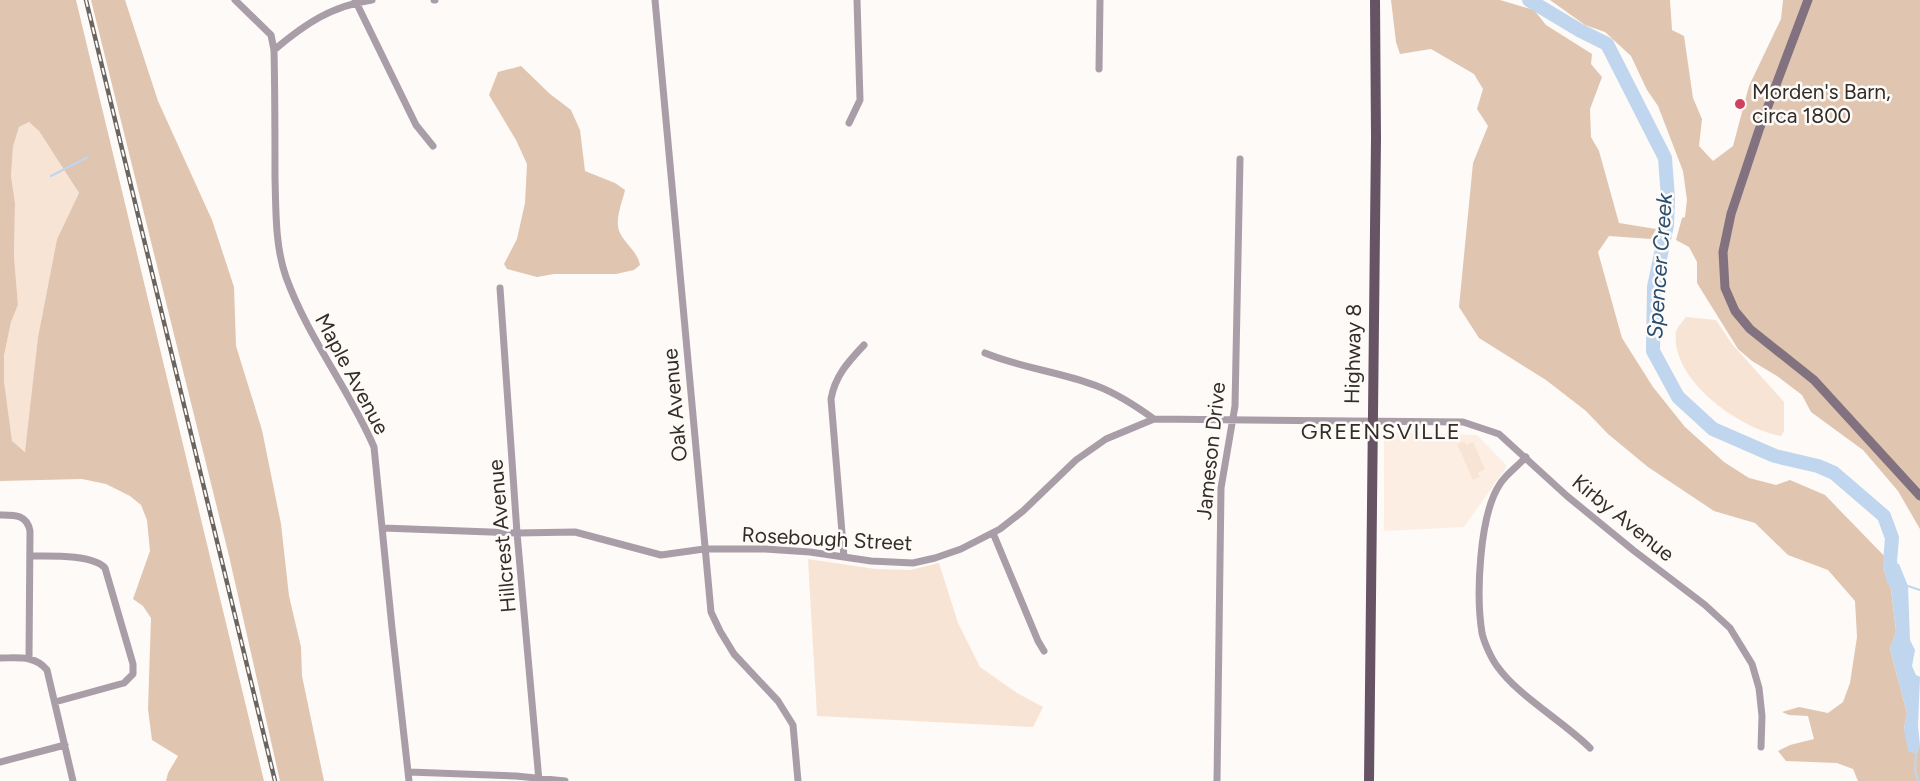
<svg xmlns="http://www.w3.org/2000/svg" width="1920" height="781" viewBox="0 0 1920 781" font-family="Figtree,sans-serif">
<rect width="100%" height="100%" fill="#fdfaf7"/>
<path fill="#fdeee4" d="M1384 432 1477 435 1507 466 1464 527 1384 531Z"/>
<path fill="#f8e4d5" d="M29 122 39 131 79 193 57 239 38 337 26 452 12 442 4 381V356L11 322 18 305 14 256 15 203 11 176 13 147 19 127Z
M1686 317 1716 320 1732 344 1784 402V431L1781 436C1740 429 1670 380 1676 332 1677 327 1683 321 1686 317Z
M1464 441 1466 445 1473 442 1485 469 1478 473 1480 477 1473 480 1457 444Z
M808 559 875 569 910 570 939 563 958 623 980 667 1017 693 1043 707 1033 727 817 716Z"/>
<path fill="#e0c5b1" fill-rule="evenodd" d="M0 0H76L264 781H166L168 773 178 756 152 740 148 709 151 618 143 606 133 599 150 551 147 520 141 505 130 496 106 484 82 479 0 481ZM29 122 39 131 79 193 57 239 38 337 25 452 12 441 4 381V356L11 322 18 305 14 256 15 203 11 176 13 147 19 127Z
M91 0H125L158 101 212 220 234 287 236 346 262 430 281 524 289 596 301 647 302 676 324 781H280L229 556Z
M1391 0H1500L1534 10 1546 25 1592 54 1591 64 1602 77 1590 109 1591 137 1599 151 1619 223 1656 229 1651 239 1609 236 1598 252 1622 338 1653 387 1685 427 1724 462 1749 478 1776 485 1790 480 1825 495 1890 562H1886L1883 568 1891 589 1896 631 1890 649 1907 713 1904 729 1916 754 1920 745V781H1858L1853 769 1837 763 1786 761 1778 751 1790 745 1814 739 1808 716 1789 715 1782 712 1799 707 1828 713 1843 702 1850 683 1857 637 1855 601 1828 570 1788 555 1755 523 1714 511 1648 467 1608 434 1586 411 1546 380 1479 338 1459 307 1473 163 1488 126 1477 109 1483 89 1474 74 1431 49 1400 54 1396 42Z
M1550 0H1670L1672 30 1684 36 1693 98 1702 119 1699 146 1713 161 1733 146 1749 86 1781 19 1783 0H1920V529L1898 491 1863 450 1811 412 1802 395 1777 376 1752 361 1738 349 1697 283V262L1689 247 1676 240 1682 218 1685 217 1687 200 1683 171 1658 106 1647 90 1631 56 1605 32 1585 25Z
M521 66 550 94 571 110 580 130 585 171 615 183 625 190C622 203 614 221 620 233 626 245 637 251 640 265L634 270 616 274H554L537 277 507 269 504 264 517 239 525 203 527 164 516 140 489 95 498 72Z"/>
<path fill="#bfd6ee" d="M1886 562 1899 564 1908 586 1910 640 1915 650 1912 666 1916 675 1920 677 1918 726 1920 745 1916 754 1908 751 1904 729 1907 713 1890 649 1896 630 1891 589 1883 568Z"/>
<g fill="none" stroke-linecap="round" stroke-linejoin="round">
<path stroke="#bfd6ee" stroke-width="2" d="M51 176 88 157
M1908 586 1920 590
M1916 754 1915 770 1918 781"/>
<path stroke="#bfd6ee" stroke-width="14" d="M1529 0 1579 30 1607 44 1665 158 1668 198 1667 225 1654 287 1653 351 1678 397 1713 429 1775 456 1818 466 1834 473 1884 516 1892 538 1890 562 1893 579"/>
<path stroke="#a99ea8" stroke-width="7" d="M235 0 271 35 274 50C275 93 275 135 275 178 276 211 275 246 286 277 308 338 349 389 374 447L392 628 409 781
M355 0 416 125 433 146
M434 0H435
M655 0 711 612 720 631 734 654 778 701 793 725 798 781
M274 50C305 24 331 6 372 0
M1099 69 1100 0
M849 123 860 100 857 0
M500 288 517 533 539 781
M985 353C1021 368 1061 372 1097 386 1118 394 1136 406 1154 419
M1526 457C1518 466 1506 474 1500 484 1479 515 1476 596 1482 633 1484 642 1491 658 1497 666 1518 696 1563 721 1590 748
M0 515C14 515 27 514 30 531L29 658
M383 528 517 533 575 532 661 555 704 549H765L810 552 871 561 913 563 935 558 961 549 1000 529 1023 511 1076 460 1106 439 1154 419 1463 422 1499 434 1567 496 1633 550 1705 605 1730 628 1752 664 1759 688 1762 716 1761 747
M993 533 1038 641 1044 651
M30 556C49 556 93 554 105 568L133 664V674L124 683 55 702
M844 557 831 399C835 376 848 362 864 345
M0 658C18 658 35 655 47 670L73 781
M0 762 65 745
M409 772 516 776 565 781
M1217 781 1221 488 1235 406 1240 159"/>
<path stroke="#827280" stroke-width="9" d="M1808 0 1759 130 1731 214 1723 252 1725 288 1735 311 1750 329 1814 380 1920 496"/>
<path stroke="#665464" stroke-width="10" d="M1369 781 1376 138 1375 0"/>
<g stroke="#6a6560" stroke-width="4.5">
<path id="rail" d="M86 0 275 781"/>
</g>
<use href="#rail" stroke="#fdfaf7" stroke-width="2" stroke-dasharray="7" stroke-linecap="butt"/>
</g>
<circle fill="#d04061" stroke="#fdfaf7" stroke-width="2" cx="1740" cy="104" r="6"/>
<g text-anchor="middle" stroke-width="5" stroke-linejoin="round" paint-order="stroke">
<g font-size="21" fill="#332d28" stroke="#fdfaf7" text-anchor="start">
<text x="1752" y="99">Morden's Barn,<tspan x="1752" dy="24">circa 1800</tspan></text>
</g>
<g font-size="21" fill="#332d28" stroke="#fdfaf7">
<text transform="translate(1353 354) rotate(-89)" y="7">Highway 8</text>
<text transform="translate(352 374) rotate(62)" y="7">Maple Avenue</text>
<text transform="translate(675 405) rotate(-95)" y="7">Oak Avenue</text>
<text transform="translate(1211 451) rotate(-84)" y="7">Jameson Drive</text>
<text transform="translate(1623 518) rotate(39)" y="7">Kirby Avenue</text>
<text transform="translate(502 536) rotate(-95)" y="7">Hillcrest Avenue</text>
<text transform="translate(827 539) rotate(3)" y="7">Rosebough Street</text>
</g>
<g font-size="22" font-style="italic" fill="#294d6f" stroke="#fdfaf7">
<text transform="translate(1659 266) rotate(-86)" y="8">Spencer Creek</text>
</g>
<g font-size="22" letter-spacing="1.5" fill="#332d28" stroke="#fdfaf7">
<text x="1381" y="439">GREENSVILLE</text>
</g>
</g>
</svg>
